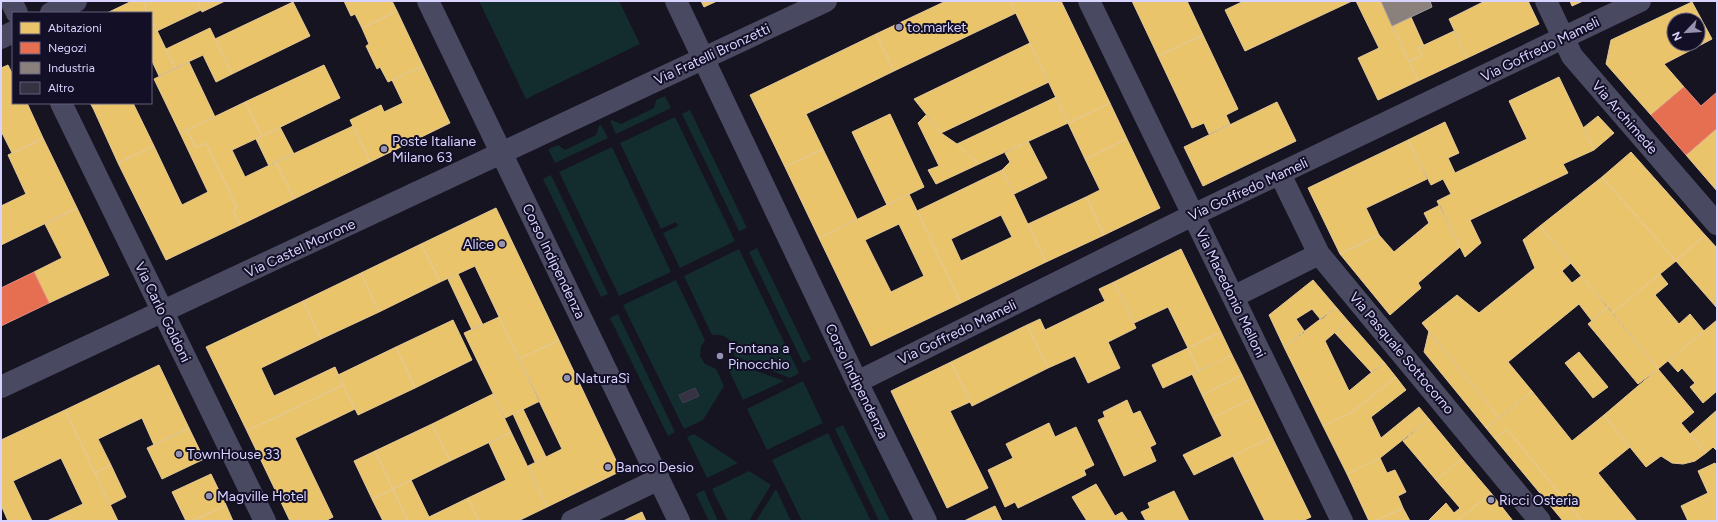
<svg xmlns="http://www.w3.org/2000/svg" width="1718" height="522" viewBox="0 0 1718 522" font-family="Figtree,sans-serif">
<rect width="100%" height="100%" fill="#161421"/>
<path fill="#132c2d" d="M479 1H619L640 44 526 99Z
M665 96 671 108 616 134 610 121 612 120 621 124 654 108 656 100Z
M690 110 747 228 739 231 682 114Z
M675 117 735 241 680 268 663 233 678 226 676 222 661 229 620 143Z
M601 125 608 138 555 163 549 151V149L558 145 565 150 596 135 599 126Z
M612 147 671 272 619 296 559 172Z
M551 175 608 294 601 297 543 179Z
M757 248 811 359 803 363 749 252Z
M739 249 799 373 790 378 734 356C736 343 726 333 712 335L684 276Z
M676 280 705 340 701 347 700 356 705 364 716 369 724 386 703 420 684 429 623 305Z
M618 314 675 432 668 436 610 318Z
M731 362 784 381 743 400 727 366Z
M803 381 823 423 767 450 747 409Z
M843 425 890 521H879L835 429Z
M828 433 871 521H802L772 460Z
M694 434 738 463 707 478 687 437Z
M749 471 771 485 749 521H728L712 489Z
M776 489 791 521H756Z
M704 490 718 521H709L696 494Z"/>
<path fill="#e9c46a" stroke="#e4c997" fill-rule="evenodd" d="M132 1H143L148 13H107Z
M143 1H197L201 10 157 31 151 18V13H148Z
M197 1H225L202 12Z
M344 1H392L397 11 362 28 355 14 351 16Z
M701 1H717L704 7Z
M946 1H1010L1016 13 894 71 876 34Z
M1010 1H1061L1110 103 1068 123Z
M1132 1H1187L1203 35 1158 56Z
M1244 1H1352L1245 51 1225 10Z
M1356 1H1381L1418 81 1378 100 1358 58 1379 48Z
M1482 1H1528L1539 24 1467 58 1449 19 1483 2Z
M1570 1H1583L1572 6Z
M293 2 310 36 232 74 215 39Z
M1692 2 1712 39 1664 64 1684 87 1651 115 1606 64 1611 40ZM1674 20H1698V44H1674Z
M397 11 423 66 388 82 380 67 377 69 366 46 369 44 362 28Z
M1411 17 1424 46 1418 48 1422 56 1409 61 1392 26Z
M151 18 175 68 159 76 151 59Z
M210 28 232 74 216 82 203 55 175 68 166 49Z
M1454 31 1467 58 1418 81 1409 61 1422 56 1418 48Z
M876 34 894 71 806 114 823 149 785 167 750 95Z
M1203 35 1238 109 1226 115 1230 124 1209 134 1204 123 1192 128 1158 56Z
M1030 43 1049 82 941 133 914 99Z
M189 62 215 117 180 133 154 79Z
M8 65 13 75V103H27L43 138 12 153 1 131V68Z
M324 65 340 98 262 136 245 102Z
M423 66 450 123 370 162 350 120 381 105 384 112 403 103 392 80Z
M1559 77 1594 150 1563 164 1568 173 1470 220 1481 243 1465 257 1437 201 1451 194 1443 179 1431 185 1408 140 1445 122 1459 153 1448 158 1455 173 1527 139 1509 101Z
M1056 97 1068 123 979 164 957 144Z
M245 102 262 136 232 150 245 177 276 162 294 199 240 225 233 210 237 208 206 143 196 148 187 130Z
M1277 102 1296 141 1203 186 1184 147Z
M90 103H103L93 108Z
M103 103H133L154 146 118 163 93 108Z
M1110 103 1127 139 1085 159 1068 123Z
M890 114 924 187 887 205 852 132Z
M926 115 941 133 957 144 979 164 936 184 928 170 939 166 918 123Z
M1598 116 1614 133 1594 150 1583 128Z
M353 126 370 162 294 199 276 162Z
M280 127 294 154 269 166 256 139Z
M1717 128V191L1686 155Z
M187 130 196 148 206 143 237 208 233 210 240 225 166 260 118 163 154 146 182 205 208 192 180 133Z
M43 138 77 208 1 245V206L26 194 8 155Z
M1127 139 1160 208 1104 235 1086 197 1100 190 1085 159Z
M1408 140 1427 179 1366 208 1379 235 1340 254 1308 188Z
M1028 141 1047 178 1014 194 1002 170 1010 162 1005 153Z
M823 149 857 219 819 238 785 167Z
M1631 152 1705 235 1676 261 1602 177Z
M1002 170 1046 262 961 303 917 211ZM1001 215 1012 237 961 261 951 239Z
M1602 177 1676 261 1612 313 1540 226Z
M909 194 961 303 871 346 819 238ZM899 224 924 276 891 292 865 240Z
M1086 197 1104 235 1046 262 1028 224Z
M1440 205 1460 247 1418 283 1421 288 1390 315 1340 254 1379 235 1394 252 1429 223 1424 213Z
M77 208 109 275 49 303 34 272 62 258 45 224Z
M496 208 559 340 519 359 475 266 440 282 421 244Z
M1540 226 1571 263 1562 271 1572 283 1581 276 1608 307 1592 321 1579 304 1508 362 1532 391 1499 418 1422 323 1457 295 1479 313 1535 268 1523 240Z
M1705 235 1717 248V308L1676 261Z
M421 244 440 282 379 312 361 273Z
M1181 249 1221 332 1188 348 1168 307 1134 323 1114 282Z
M361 273 379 312 321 339 303 301Z
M458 274 483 325 472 330 448 279Z
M1660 274 1668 284 1655 295 1679 324 1690 314 1704 331 1658 369 1612 313Z
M1313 280 1336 307 1321 320 1312 309 1296 319 1305 332 1284 347 1269 315Z
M1114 282 1136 328 1108 342 1120 368 1088 383 1075 356 1048 368 1027 325 1040 319 1045 330 1105 301 1099 289Z
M303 301 321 339 261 368 274 396 335 367 343 385 247 431 206 347Z
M1336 307 1348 321 1325 341 1349 391 1384 362 1396 377 1352 412 1323 426 1284 347Z
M1608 307 1658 369 1638 384 1588 324Z
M499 317 540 401 505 418 464 333Z
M453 320 472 360 415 388 396 347Z
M1717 320V391L1703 403 1690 387 1695 383 1682 368 1678 372 1668 361Z
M1348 321 1384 362 1372 373 1335 333Z
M1027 325 1048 368 972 406 951 362Z
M1429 331 1499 418 1486 428 1424 352Z
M1221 332 1232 355 1199 371 1188 348Z
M559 340 621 471 547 507 528 466 562 449 519 359Z
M396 347 415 388 358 415 338 375Z
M1188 348 1199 371 1163 388 1152 365Z
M1579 352 1608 387 1593 398 1565 363Z
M1232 355 1242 375 1202 395 1192 374Z
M951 362 970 402 950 411 988 488 947 508 891 391Z
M159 365 189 428 154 445 142 418 98 439 111 465 95 473 65 410Z
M1658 369 1694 412 1681 423 1706 453 1695 461 1683 464 1672 463 1661 456 1646 467 1604 415Z
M1242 375 1253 398 1213 418 1202 395Z
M1396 377 1406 390 1371 417 1381 438 1419 407 1429 419 1380 458 1347 474 1323 426 1352 412Z
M343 385 355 409 295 438 333 517 325 521H290L247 431Z
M1532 391 1572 441 1604 415 1630 447 1598 473 1637 521H1582L1507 429 1495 439 1486 428Z
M493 394 511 432 450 461 432 424Z
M1253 398 1272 437 1194 475 1183 455 1222 436 1213 418Z
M1127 400 1133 414 1140 411 1156 444 1150 447 1156 461 1124 476 1098 420 1105 417 1103 412Z
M523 409 546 457 535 462 513 414Z
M65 410 118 521H47L83 504 61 458 13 481 32 521H8L1 505V440Z
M1717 410V451L1713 447 1706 453 1690 434Z
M1429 419 1462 459 1436 480 1403 441Z
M1049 423 1055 437 1076 427 1094 465 1084 470 1086 475 1018 508 1015 502 1005 507 988 470 1013 458 1006 444Z
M432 424 450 461 393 489 375 451Z
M189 428 204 459 162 479 147 448Z
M1507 429 1582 521H1563L1495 439Z
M511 432 547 507 518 521H479L468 498 506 480 489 443Z
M1272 437 1311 517 1302 521H1265L1233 456Z
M375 451 393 489 372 499 354 461Z
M1380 458 1387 473 1395 470 1406 492 1398 496 1403 508 1375 521H1369L1347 474Z
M1462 459 1491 493 1457 521H1428L1446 503 1454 513 1460 508 1436 480Z
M1715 463 1717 466V521H1688L1681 506 1708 493 1698 471Z
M111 465 126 497 110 505 95 473Z
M211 474 226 505 192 521H186L172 492Z
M411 480 429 517 468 498 479 521H408L393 489Z
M1096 484 1115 516 1122 512 1128 521H1087L1072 497Z
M393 489 408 521H383L372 499Z
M1174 491 1189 521H1146L1141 512 1150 508 1148 503Z
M1491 493 1513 521H1457Z
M226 505 233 521H192Z
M995 506 1002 521H964Z
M1403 508 1410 521H1375Z
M642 512 646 521H623Z"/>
<path fill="#e76f51" stroke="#e38d85" d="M1684 87 1701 106 1717 92V128L1686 155 1651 115Z
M34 272 49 303 1 326V288Z"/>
<path fill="#8a817c" stroke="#a29aa3" d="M1381 1H1430L1432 7 1392 26Z"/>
<path fill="#343243" stroke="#433f54" d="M695 388 699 396 683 403 679 395Z"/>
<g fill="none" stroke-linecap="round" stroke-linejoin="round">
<path stroke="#4a4962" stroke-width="22" d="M11 1 17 13
M428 1 679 521
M676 1 857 382 926 521
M1089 1 1342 521
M1546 1 1572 56 1717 224
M51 13 76 1
M1 38 13 32
M61 103 265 521
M1280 174 1319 254 1540 521
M1233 297 1319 254
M857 382 1193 215 1640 1
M1 387 826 1
M572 521 659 479"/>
</g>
<g fill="#9591b1" stroke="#130f26" stroke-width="1.5">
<circle cx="899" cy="27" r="4"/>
<circle cx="384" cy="149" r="4"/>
<circle cx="502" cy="244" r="4"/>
<circle cx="720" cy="356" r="4"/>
<circle cx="567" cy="378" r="4"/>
<circle cx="179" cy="454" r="4"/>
<circle cx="608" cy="467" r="4"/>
<circle cx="209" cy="496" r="4"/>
<circle cx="1491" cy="500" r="4"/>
</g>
<g text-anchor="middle" stroke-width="4" stroke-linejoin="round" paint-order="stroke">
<g font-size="14" fill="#d9d4ff" stroke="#130f26" text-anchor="start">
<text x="907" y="32">to.market</text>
<text x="392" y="146">Poste Italiane<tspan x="392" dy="16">Milano 63</tspan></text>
<text x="494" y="249" text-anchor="end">Alice</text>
<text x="728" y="353">Fontana a<tspan x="728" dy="16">Pinocchio</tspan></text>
<text x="575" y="383">NaturaSì</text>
<text x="187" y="459">TownHouse 33</text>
<text x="616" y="472">Banco Desio</text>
<text x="217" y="501">Magville Hotel</text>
<text x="1499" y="505">Ricci Osteria</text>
</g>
<g font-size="14" fill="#d9d4ff" stroke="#130f26">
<text transform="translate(1540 49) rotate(-26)" y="5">Via Goffredo Mameli</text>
<text transform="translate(712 54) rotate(-25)" y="5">Via Fratelli Bronzetti</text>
<text transform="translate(1625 117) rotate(49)" y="5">Via Archimede</text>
<text transform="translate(1248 189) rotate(-25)" y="5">Via Goffredo Mameli</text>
<text transform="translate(300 248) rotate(-25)" y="5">Via Castel Morrone</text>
<text transform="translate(554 261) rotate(64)" y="5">Corso Indipendenza</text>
<text transform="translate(1231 293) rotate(64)" y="5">Via Macedonio Melloni</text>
<text transform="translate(163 312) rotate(64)" y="5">Via Carlo Goldoni</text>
<text transform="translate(957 332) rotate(-26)" y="5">Via Goffredo Mameli</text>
<text transform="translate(1402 353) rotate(50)" y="5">Via Pasquale Sottocorno</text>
<text transform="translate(857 381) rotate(64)" y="5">Corso Indipendenza</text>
</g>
</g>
<rect width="1718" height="522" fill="none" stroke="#d9d4ff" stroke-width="4"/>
<rect x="12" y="12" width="140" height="92" fill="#130f26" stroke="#625e7d"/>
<rect x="20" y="22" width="20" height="12" fill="#e9c46a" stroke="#625e7d"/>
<text x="48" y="32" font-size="12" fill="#d9d4ff">Abitazioni</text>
<rect x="20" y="42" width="20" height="12" fill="#e76f51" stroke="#625e7d"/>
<text x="48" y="52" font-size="12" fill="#d9d4ff">Negozi</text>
<rect x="20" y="62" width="20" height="12" fill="#8a817c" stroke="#625e7d"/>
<text x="48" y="72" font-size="12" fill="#d9d4ff">Industria</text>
<rect x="20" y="82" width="20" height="12" fill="#343243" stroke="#625e7d"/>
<text x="48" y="92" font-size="12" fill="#d9d4ff">Altro</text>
<g transform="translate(1686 32) rotate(245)"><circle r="19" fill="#130f26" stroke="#625e7d"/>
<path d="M0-3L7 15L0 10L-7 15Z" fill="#9591b1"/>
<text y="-6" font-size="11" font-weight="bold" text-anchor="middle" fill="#d9d4ff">N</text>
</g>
</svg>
